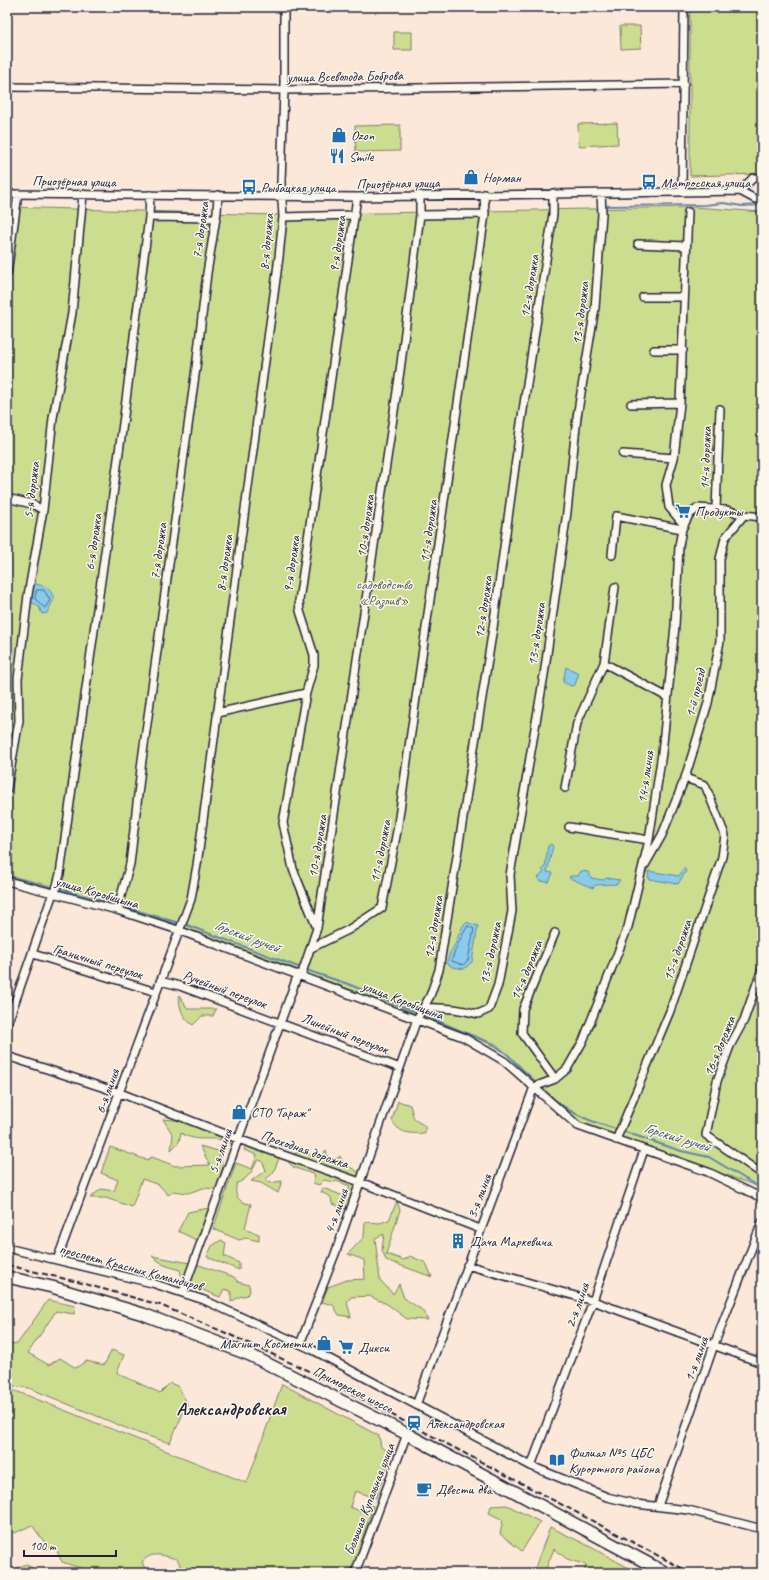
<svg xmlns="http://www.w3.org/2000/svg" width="769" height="1580" viewBox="0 0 769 1580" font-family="Caveat,sans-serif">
<rect width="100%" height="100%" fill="#fbe8d8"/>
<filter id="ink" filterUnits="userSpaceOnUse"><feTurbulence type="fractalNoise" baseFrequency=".025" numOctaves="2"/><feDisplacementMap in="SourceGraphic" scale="8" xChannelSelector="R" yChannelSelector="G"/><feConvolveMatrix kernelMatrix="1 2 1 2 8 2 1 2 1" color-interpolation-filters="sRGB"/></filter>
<g filter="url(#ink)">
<path fill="#cddd90" stroke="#788066" d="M690 7H762V174L690 176Z
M620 26H640L641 48 621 49Z
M394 32H412V50H394Z
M617 123 618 144 579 146 578 124Z
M400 125V151L356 152 355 126Z
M7 207 274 215 694 207 762 212V1188L580 1122 496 1044 175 924 55 887 7 875Z
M179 995 188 1009H216L213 1016H202L193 1025C182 1018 179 1007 179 995Z
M398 1101 410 1105 414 1119 425 1126V1133C410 1134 399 1134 392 1120Z
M163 1119 185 1121 233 1140 232 1144C213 1133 200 1145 181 1133L179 1142 171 1150 173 1135Z
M247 1144 280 1156 273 1173 266 1179 270 1183 282 1181 278 1193 261 1183 251 1181 266 1170 262 1161 258 1160C253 1169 248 1180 237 1183 233 1196 239 1203 251 1204L245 1228 249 1231 259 1234V1241L246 1238 239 1240 213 1229 236 1163 252 1169 257 1155 244 1150Z
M200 1146 218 1151 223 1167 216 1189 203 1188 188 1193 174 1191 168 1195 159 1185 142 1179 132 1207 106 1198H90L101 1189 114 1191 118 1180 101 1173 110 1147 147 1160 152 1157 175 1166 210 1165Z
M326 1150 328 1159 335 1160 340 1156 343 1163 360 1173 357 1178 292 1155 300 1151 321 1158Z
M290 1160 356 1182 346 1209 332 1204 331 1197 321 1192 323 1188 346 1197 350 1186 336 1181 334 1182 324 1180 319 1185 313 1183 315 1175 293 1167 289 1163Z
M397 1201 400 1210 386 1254 404 1260 410 1256 426 1263 432 1277 386 1260 382 1250 384 1234 375 1238 380 1280 393 1294 399 1284 404 1298 422 1310 428 1320 407 1319 387 1304 369 1296 351 1297 347 1302 351 1317 339 1315 333 1305 322 1302 328 1287 347 1280 365 1279 364 1260 348 1254 364 1237 365 1222 380 1223 389 1220Z
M209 1208 198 1241 178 1231 188 1212Z
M221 1240 226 1243 224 1256 239 1263V1270L207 1257 212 1246Z
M152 1256 190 1263 183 1282 180 1270 164 1265Z
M196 1264 234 1277 238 1282 249 1285 250 1292 247 1295 239 1297 231 1302V1291L224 1289 220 1297 190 1285Z
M48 1300 75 1306 74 1314 56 1311 28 1353 49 1365 60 1358 76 1368 86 1361 104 1365 112 1350 124 1355 117 1373 160 1393 170 1383 179 1387 187 1404 170 1443 138 1433 29 1388 7 1385V1345L18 1343Z
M282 1384 379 1436 381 1447 391 1454 376 1498 355 1491 350 1507 360 1511 368 1504 373 1506 351 1573H313L308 1571V1573H187L180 1570V1564L177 1559C163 1556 152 1550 142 1562L147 1573H96L62 1562 57 1551 48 1547 32 1525 15 1533 7 1529 11 1518 7 1513V1390L16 1391 247 1483Z
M507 1505 540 1522 522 1551 500 1534 503 1520 489 1513 491 1506Z
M550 1527 587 1545 638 1573H584L586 1565 567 1559 554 1549 544 1573H533Z
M26 1564 39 1573H7V1567L15 1569Z"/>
<path fill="#89cbeb" stroke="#6087a5" d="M34 583C46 588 49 585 54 599L47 613 42 614 39 607 30 601Z
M566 667 579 673 575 685 571 686 563 682Z
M551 844 553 846 547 872 553 873 549 882 539 881 538 878 544 872 542 869 545 867 548 846Z
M684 868 686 871 678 884 649 879 648 871 679 876Z
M581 871 588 872 591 878 603 880 607 878 620 880 617 884 596 885 593 888C584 885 578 881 569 878L570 876H578Z
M466 922 478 926 472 962 464 969 452 967 447 963C449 951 454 949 457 939 460 932 461 928 466 922Z"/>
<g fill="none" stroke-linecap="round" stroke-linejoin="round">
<path stroke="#4b6681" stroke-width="1" d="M37 590H44L50 600 45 608 35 599Z
M468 926 474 929 468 960 463 965 452 961C452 955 464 930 468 926Z"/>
<path stroke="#6087a5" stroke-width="2" d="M604 206 705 205 723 203 742 206 762 205
M7 876 53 888
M59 889 116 904
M121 906 179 923
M184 924 301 968
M306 970 348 984 418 1013
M424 1015 494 1045 507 1054 537 1084
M541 1089C568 1112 582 1119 616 1129
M625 1132 681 1151 709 1157 762 1189"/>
<g stroke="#22223b" stroke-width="10">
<path id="minor" d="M7 87 284 90 684 84
M740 191 753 178H762
M682 192 684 7
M7 194 357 197 740 191 755 199H762
M420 215 485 214
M149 217 215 218
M283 217 354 215
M638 244 686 246
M7 274 18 194
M643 297H683
M654 350H683
M631 404 680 403
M623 454 674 458
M7 498 32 504 43 510
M716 509 720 409
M684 525 669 507 666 485 674 458 680 403 688 212
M612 555 616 516 682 529
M604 663 667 697
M217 713 306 693
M565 788 577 723 604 663 615 587
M7 789 19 721 18 679 28 595 43 510 53 418 72 313 83 194
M569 827 649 840
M645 865 662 835 685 778 708 703 720 641V559L725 538 744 515
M7 881 117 910 178 930 463 1037 504 1061 578 1126 708 1172 762 1198
M55 893 60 874 124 416 149 217 150 195
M117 910 130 864 142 760 196 368 207 273 217 212 218 195
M317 928 293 869 283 823 306 693 314 665V655L300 611 299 601 357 197
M311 948 348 930 382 908 397 831 485 214 484 194
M33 954 156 992
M762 969 744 1020 730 1046 717 1081 706 1135 762 1174
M301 976 317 928 400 371 420 215V195
M160 981 180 986 400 1068
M424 1008C443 1007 460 1009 478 1014L489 1009 498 985 512 911 510 875 544 675 567 512 577 417 595 308 602 214 601 193
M7 1025 53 893
M7 1056 120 1093 238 1139 360 1182 480 1229
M555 1079 522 1033 523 1009 555 933
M616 1140 670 1011 722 857 725 835 705 785 685 778
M7 1248 152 1283 204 1300 311 1349 531 1466 607 1497 636 1504 688 1510 762 1529
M57 1260 191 899 197 865 279 257 283 217 281 183 284 90V7
M467 1265 593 1301 762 1363
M183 1292 298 974
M300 1344 335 1254 417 1019 430 996 439 970 493 628 520 430 553 214V193
M416 1405 534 1087 555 1079 567 1069 583 1041 628 927 649 840 662 753 675 626 679 546 682 529 689 515 698 508 727 510 744 515 762 517
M531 1466 593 1301 644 1150
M658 1506 714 1345 762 1222
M355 1573 407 1434"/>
</g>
<g stroke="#22223b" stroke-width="14">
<path id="highway" d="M7 1277 52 1287 143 1314 250 1355 407 1434 666 1573"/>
</g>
<use href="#minor" stroke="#fbf7ec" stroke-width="7"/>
<use href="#highway" stroke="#fbf7ec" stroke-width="11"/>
<path stroke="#22223b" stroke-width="2" stroke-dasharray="6 3" stroke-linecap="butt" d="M7 1265 78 1282 160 1305 226 1333 313 1373 691 1573"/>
</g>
</g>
<defs>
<g id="shop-bare" transform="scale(1.2)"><path d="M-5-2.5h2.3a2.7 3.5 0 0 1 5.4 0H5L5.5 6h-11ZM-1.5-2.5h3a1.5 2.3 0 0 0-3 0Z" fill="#1f6fb2" stroke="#fbf7ec" stroke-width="2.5" paint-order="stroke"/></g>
<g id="restaurant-bare" transform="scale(1.2)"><path d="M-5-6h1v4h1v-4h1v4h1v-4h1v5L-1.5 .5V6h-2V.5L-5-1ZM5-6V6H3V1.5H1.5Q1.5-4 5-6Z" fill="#1f6fb2" stroke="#fbf7ec" stroke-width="2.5" paint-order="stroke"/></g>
<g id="bus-bare" transform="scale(1.2)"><path d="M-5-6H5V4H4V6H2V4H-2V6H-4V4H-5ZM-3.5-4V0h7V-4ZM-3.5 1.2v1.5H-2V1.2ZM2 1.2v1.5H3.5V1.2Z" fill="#1f6fb2" stroke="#fbf7ec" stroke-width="2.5" paint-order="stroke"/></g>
<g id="supermarket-bare" transform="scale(1.2)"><path d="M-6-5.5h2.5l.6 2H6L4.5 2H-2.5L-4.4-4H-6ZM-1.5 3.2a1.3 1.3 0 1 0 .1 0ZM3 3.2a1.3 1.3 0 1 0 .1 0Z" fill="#1f6fb2" stroke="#fbf7ec" stroke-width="2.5" paint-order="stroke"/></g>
<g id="building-bare" transform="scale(1.2)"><path d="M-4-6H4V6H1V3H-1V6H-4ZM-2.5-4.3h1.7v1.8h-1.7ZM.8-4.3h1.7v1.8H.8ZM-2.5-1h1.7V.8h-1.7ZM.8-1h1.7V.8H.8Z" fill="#1f6fb2" stroke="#fbf7ec" stroke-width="2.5" paint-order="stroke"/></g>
<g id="station-bare" transform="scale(1.2)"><path d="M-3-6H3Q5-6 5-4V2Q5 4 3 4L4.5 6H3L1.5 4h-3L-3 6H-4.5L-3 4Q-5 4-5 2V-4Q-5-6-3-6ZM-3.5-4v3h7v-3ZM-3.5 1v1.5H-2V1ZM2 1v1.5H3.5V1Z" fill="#1f6fb2" stroke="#fbf7ec" stroke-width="2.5" paint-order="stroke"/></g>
<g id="library-bare" transform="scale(1.2)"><path d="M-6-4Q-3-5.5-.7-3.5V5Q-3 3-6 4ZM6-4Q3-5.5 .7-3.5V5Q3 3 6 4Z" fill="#1f6fb2" stroke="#fbf7ec" stroke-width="2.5" paint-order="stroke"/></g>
<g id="cafe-bare" transform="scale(1.2)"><path d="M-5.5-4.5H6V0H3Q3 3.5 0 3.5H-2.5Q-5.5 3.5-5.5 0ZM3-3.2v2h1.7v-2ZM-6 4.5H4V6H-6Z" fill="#1f6fb2" stroke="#fbf7ec" stroke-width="2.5" paint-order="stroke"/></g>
</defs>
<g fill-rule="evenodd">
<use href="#shop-bare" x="339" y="135"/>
<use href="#restaurant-bare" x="337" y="156"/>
<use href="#shop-bare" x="471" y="177"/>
<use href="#bus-bare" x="649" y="182"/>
<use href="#bus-bare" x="249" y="187"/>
<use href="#supermarket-bare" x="683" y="511"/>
<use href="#shop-bare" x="239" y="1112"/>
<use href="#building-bare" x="458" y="1241"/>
<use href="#shop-bare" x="324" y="1343"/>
<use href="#supermarket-bare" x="346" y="1347"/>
<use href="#station-bare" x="414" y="1423"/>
<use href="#library-bare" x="557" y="1460"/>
<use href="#cafe-bare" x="424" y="1489"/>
</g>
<g text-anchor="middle" stroke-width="3" stroke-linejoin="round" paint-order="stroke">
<g font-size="14" fill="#22223b" stroke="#fbf7ec">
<text transform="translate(345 76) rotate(-1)" y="5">улица Всеволода Боброва</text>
<text transform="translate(74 181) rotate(1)" y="5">Приозёрная улица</text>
<text transform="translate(398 183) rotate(-1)" y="5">Приозёрная улица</text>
<text transform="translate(200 230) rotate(-82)" y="5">7-я дорожка</text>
<text transform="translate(266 242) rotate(-85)" y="5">8-я дорожка</text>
<text transform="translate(337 244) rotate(-82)" y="5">9-я дорожка</text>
<text transform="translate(529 286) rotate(-81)" y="5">12-я дорожка</text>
<text transform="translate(580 313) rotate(-83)" y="5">13-я дорожка</text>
<text transform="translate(705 458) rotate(-88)" y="5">14-я дорожка</text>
<text transform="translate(31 490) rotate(-83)" y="5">5-я дорожка</text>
<text transform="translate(365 526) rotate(-82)" y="5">10-я дорожка</text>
<text transform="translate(428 531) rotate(-82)" y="5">11-я дорожка</text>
<text transform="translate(93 542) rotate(-82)" y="5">6-я дорожка</text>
<text transform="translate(158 551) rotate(-82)" y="5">7-я дорожка</text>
<text transform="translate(224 563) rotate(-82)" y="5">8-я дорожка</text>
<text transform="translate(291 564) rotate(-82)" y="5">9-я дорожка</text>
<text transform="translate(483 607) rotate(-82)" y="5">12-я дорожка</text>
<text transform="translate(536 634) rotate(-82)" y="5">13-я дорожка</text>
<text transform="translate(695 693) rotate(-77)" y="5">1-й проезд</text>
<text transform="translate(645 777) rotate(-82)" y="5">14-я линия</text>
<text transform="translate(317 846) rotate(-81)" y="5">10-я дорожка</text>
<text transform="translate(380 851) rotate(-79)" y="5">11-я дорожка</text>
<text transform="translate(97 892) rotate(16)" y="5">улица Коробицына</text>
<text transform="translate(433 927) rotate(-81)" y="5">12-я дорожка</text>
<text transform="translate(677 950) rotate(-71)" y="5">15-я дорожка</text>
<text transform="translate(490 953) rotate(-78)" y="5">13-я дорожка</text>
<text transform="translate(98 961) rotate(17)" y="5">Граничный переулок</text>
<text transform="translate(526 970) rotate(-67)" y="5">14-я дорожка</text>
<text transform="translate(225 989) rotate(20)" y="5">Ручейный переулок</text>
<text transform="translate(403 1000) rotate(21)" y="5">улица Коробицына</text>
<text transform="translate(345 1033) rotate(21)" y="5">Линейный переулок</text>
<text transform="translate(719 1046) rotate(-68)" y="5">16-я дорожка</text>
<text transform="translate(107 1091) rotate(-70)" y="5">6-я линия</text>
<text transform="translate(305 1149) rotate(19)" y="5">Проходная дорожка</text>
<text transform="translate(220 1151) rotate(-70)" y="5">5-я линия</text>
<text transform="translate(479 1196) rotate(-69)" y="5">3-я линия</text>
<text transform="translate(336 1211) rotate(-70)" y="5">4-я линия</text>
<text transform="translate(131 1267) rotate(15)" y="5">проспект Красных Командиров</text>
<text transform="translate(577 1305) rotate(-70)" y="5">2-я линия</text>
<text transform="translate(696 1359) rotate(-70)" y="5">1-я линия</text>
<text transform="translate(353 1389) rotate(27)" y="5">Приморское шоссе</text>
<text transform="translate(369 1499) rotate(-69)" y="5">Большая Купальная улица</text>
</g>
<g font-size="14" fill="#22223b" stroke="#fbf7ec" text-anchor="start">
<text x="351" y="140">Ozon</text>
<text x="349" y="161">Smile</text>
<text x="483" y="182">Норман</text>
<text x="661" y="187">Матросская улица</text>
<text x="261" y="192">Рыбацкая улица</text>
<text x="695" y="516">Продукты</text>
<text x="251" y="1117">СТО "Гараж"</text>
<text x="470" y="1246">Дача Маркевича</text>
<text x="312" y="1348" text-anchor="end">Магнит Косметик</text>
<text x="358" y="1352">Дикси</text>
<text x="426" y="1428">Александровская</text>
<text x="569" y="1457">Филиал №5 ЦБС<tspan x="569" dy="16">Курортного района</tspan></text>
<text x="436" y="1494">Двести два</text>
</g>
<g font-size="14" fill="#555a54" stroke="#fbf7ec">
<text x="384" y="589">садоводство<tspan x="384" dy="16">«Разлив»</tspan></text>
</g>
<g font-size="15" font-style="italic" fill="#415570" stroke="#fbf7ec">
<text transform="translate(247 936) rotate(21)" y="5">Горский ручей</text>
<text transform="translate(677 1137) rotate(17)" y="5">Горский ручей</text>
</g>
<g font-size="18" font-weight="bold" fill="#22223b" stroke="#fbf7ec">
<text x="231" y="1415">Александровская</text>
</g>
</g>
<rect width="769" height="1580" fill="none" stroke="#fbf7ec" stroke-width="24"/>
<rect x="12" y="12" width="745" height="1556" fill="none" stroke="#22223b" stroke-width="1.5" filter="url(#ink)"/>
<path d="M24 1550v6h92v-6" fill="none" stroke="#22223b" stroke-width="2"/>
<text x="30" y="1550" font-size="12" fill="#22223b" stroke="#fbf7ec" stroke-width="3" paint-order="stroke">100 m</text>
</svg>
